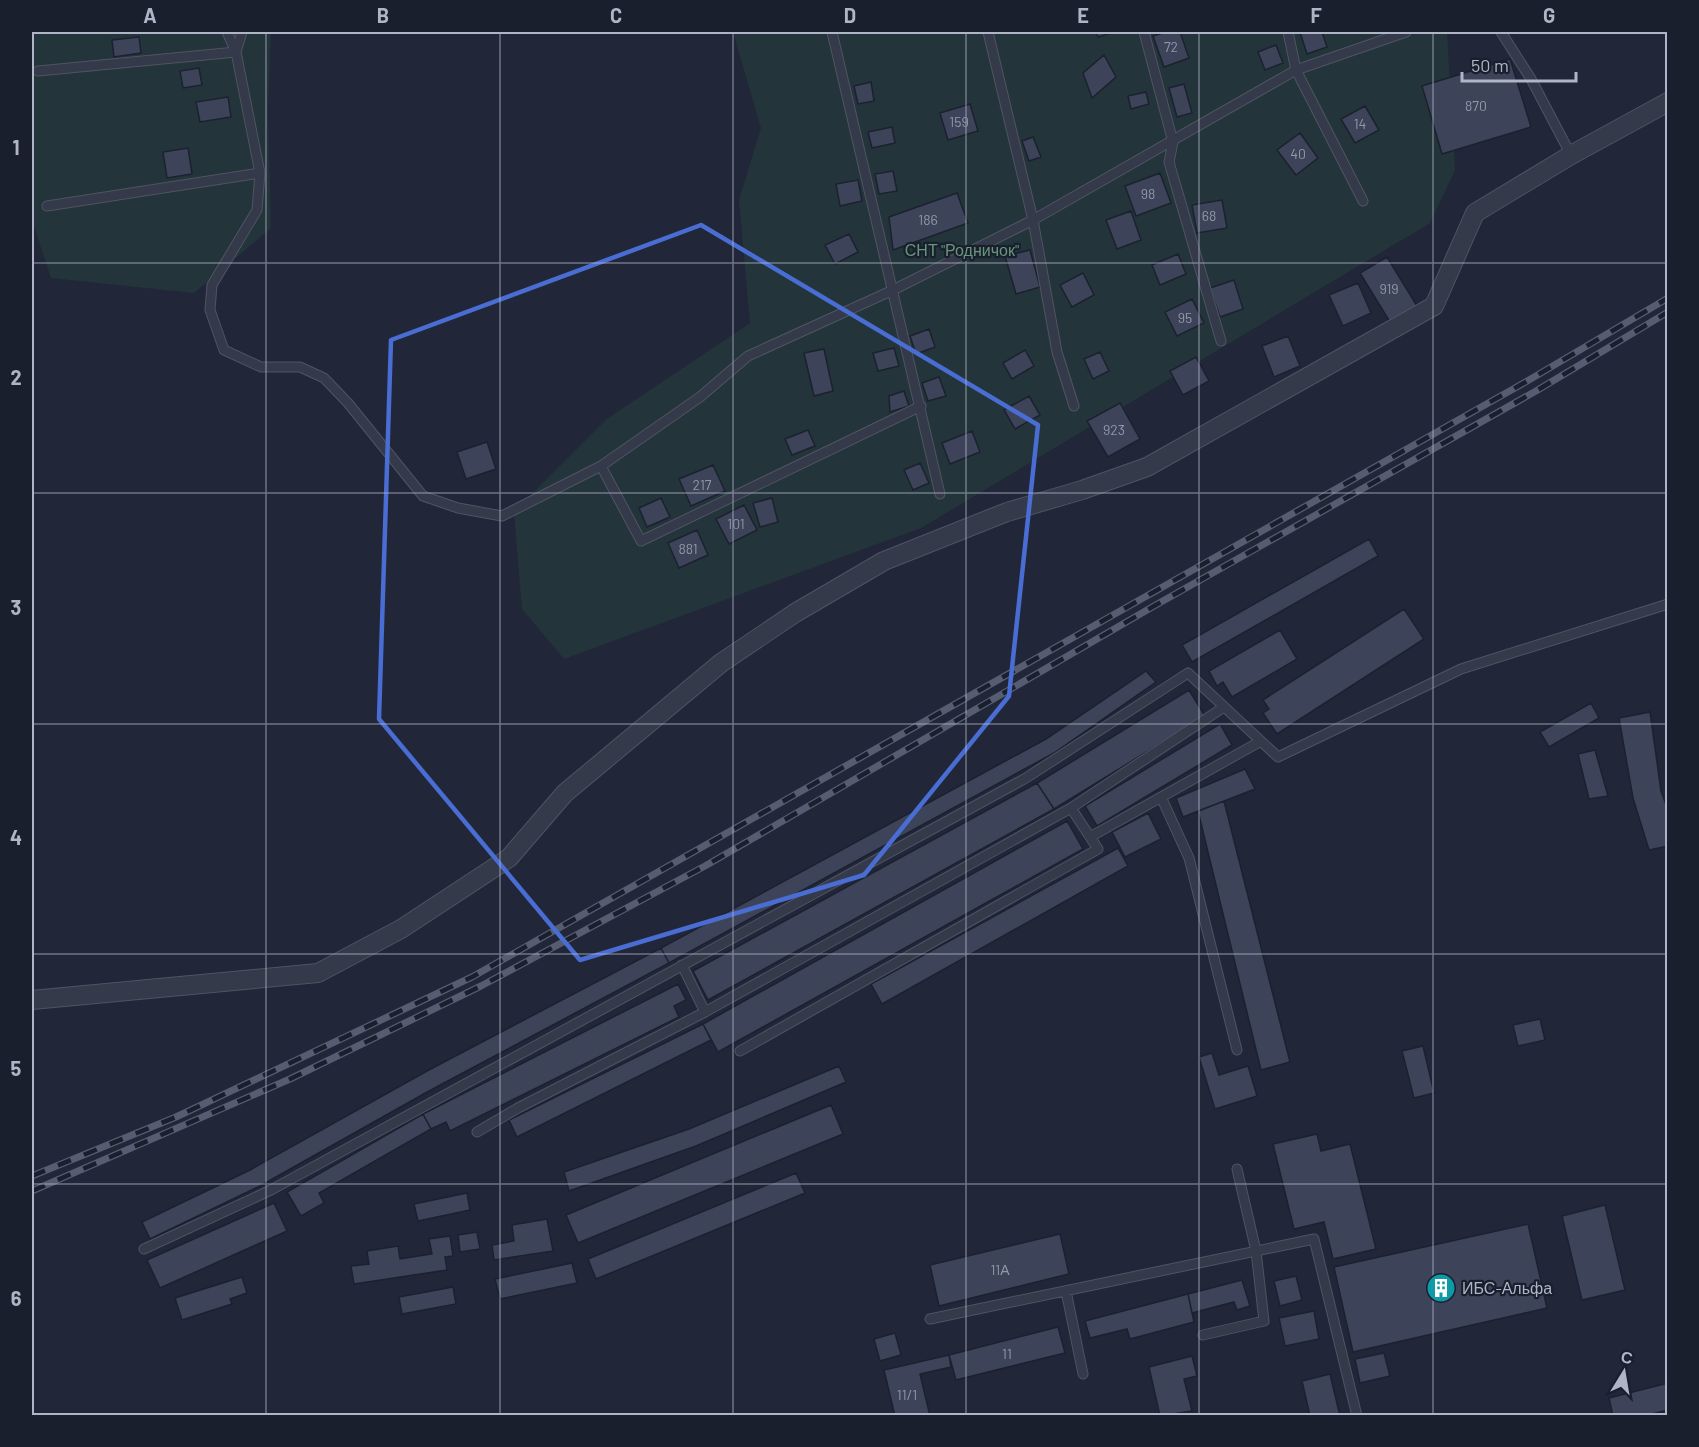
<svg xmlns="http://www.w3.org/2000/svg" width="1699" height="1447" viewBox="0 0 1699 1447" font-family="Barlow,sans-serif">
<rect width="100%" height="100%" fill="#212739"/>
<path fill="#23343a" d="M32 32H271L268 111 271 228 194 293 51 278 32 220Z
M733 32H1447L1455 170 1430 223 921 528 564 659 522 609 514 512 607 419 750 323 739 200 761 128Z"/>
<path fill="#3d4459" stroke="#1c2130" stroke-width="1.5" d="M1096 32H1114L1098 37Z
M1166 32H1180L1189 58 1164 67 1153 36Z
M1300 32H1322L1327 47 1307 54Z
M139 37 141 53 114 57 112 40Z
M1276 45 1283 63 1265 70 1258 52Z
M1104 55 1116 77 1092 98 1083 73Z
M1510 59 1531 127 1442 154 1422 86Z
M199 68 202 85 183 88 180 71Z
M871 82 874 101 858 104 854 86Z
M1184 84 1192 113 1177 117 1169 88Z
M1146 92 1149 104 1131 109 1128 96Z
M228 97 231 117 200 122 196 102Z
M970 104 978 131 948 140 940 113Z
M1365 106 1379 130 1355 143 1341 119Z
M892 127 895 143 872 148 868 132Z
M1300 133 1318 158 1296 175 1277 150Z
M1033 137 1041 157 1029 161 1022 141Z
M188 148 192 174 167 178 163 152Z
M893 171 897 191 879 194 875 174Z
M1160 173 1171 203 1136 216 1125 186Z
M858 180 862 201 840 206 836 184Z
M957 193 968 223 893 250 889 217Z
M1222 200 1227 228 1197 233 1192 205Z
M1131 211 1141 240 1117 249 1106 220Z
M849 234 858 252 835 264 825 245Z
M1030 250 1040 287 1016 294 1005 256Z
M1178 254 1186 274 1160 285 1152 265Z
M1387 257 1417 306 1390 322 1360 273Z
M1083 273 1094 295 1072 307 1060 285Z
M1234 280 1243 309 1220 317 1210 288Z
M1358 283 1371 313 1343 326 1329 295Z
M1192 299 1204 323 1177 336 1165 312Z
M929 329 935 347 916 354 910 336Z
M1288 336 1300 366 1274 377 1262 346Z
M894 348 899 366 878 371 873 353Z
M824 349 833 391 814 396 804 353Z
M1025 350 1034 366 1012 379 1003 363Z
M1100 352 1109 371 1093 379 1084 359Z
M1196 357 1209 381 1183 395 1170 371Z
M939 377 946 396 928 401 922 383Z
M904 391 909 406 890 412 889 396Z
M1029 396 1040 415 1015 429 1004 410Z
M1120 403 1140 439 1108 457 1087 421Z
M808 430 815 446 792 455 785 439Z
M972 431 980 452 950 464 942 443Z
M487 442 496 469 466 479 457 452Z
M920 463 929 483 913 490 904 470Z
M713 465 725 491 691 506 679 479Z
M661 498 670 517 647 527 639 508Z
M772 498 778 522 760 527 753 503Z
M744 505 757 530 729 544 716 519Z
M697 530 708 555 679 568 668 543Z
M1369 539 1378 556 1192 662 1182 645Z
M1404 609 1424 639 1277 734 1263 713 1269 709 1263 700Z
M1280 630 1297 659 1232 697 1223 682 1217 686 1209 671Z
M1146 671 1156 682 1054 753 669 963 661 948 1046 739Z
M1189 690 1205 716 1054 809 1037 783Z
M1591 703 1599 718 1549 747 1540 732Z
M1650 712 1661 791 1668 810V846L1649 850 1633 798 1619 718Z
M1220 724 1232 745 1097 826 1085 806Z
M1595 750 1608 796 1589 799 1578 754Z
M1245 769 1255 789 1183 817 1176 798Z
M1037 783 1054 809 708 1000 693 971Z
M1224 801 1290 1062 1261 1070 1198 811Z
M1148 813 1161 839 1125 857 1112 832Z
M1067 821 1083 849 718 1052 703 1024Z
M1118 848 1128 866 882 1004 871 984Z
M661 948 669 963 429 1091 260 1186 150 1239 142 1222 250 1170 427 1071Z
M678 984 686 1000 674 1006 679 1017 450 1131 446 1122 431 1129 423 1114Z
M1540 1019 1545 1040 1518 1046 1513 1025Z
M703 1024 711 1040 517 1137 509 1120Z
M1423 1046 1434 1093 1414 1098 1402 1051Z
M1212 1053 1219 1075 1248 1066 1257 1096 1215 1109 1199 1057Z
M839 1066 846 1082 696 1146 569 1191 564 1172 689 1129Z
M831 1105 843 1134 578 1243 566 1215Z
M423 1114 431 1129 319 1193 324 1203 301 1216 287 1192Z
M1317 1134 1321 1151 1350 1144 1376 1249 1333 1259 1324 1222 1294 1229 1273 1144Z
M796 1173 805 1193 596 1279 588 1259Z
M467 1193 470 1210 418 1221 414 1204Z
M274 1203 287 1231 160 1288 147 1260Z
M1605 1205 1625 1290 1582 1300 1562 1216Z
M547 1219 553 1251 494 1260 492 1245 514 1241 512 1225Z
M1528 1224 1547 1308 1353 1352 1334 1267Z
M477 1232 480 1249 460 1252 458 1235Z
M1060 1234 1069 1274 939 1306 930 1265Z
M450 1236 453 1256 445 1257 447 1270 354 1284 351 1266 369 1264 367 1251 398 1246 400 1259 432 1254 429 1239Z
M572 1263 577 1283 500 1299 495 1279Z
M1296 1276 1302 1300 1280 1306 1274 1281Z
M242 1277 247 1293 230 1299 232 1304 182 1320 175 1298Z
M1242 1280 1250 1306 1237 1310 1234 1302 1192 1313 1188 1294Z
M453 1287 456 1304 402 1314 399 1297Z
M1188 1294 1194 1322 1130 1339 1127 1329 1090 1338 1085 1321Z
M1314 1311 1319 1339 1285 1346 1279 1318Z
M1058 1327 1065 1353 956 1380 949 1355Z
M895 1333 901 1355 880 1361 874 1339Z
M1384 1353 1390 1376 1360 1383 1355 1359Z
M949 1355 951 1367 920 1374 930 1416H895L884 1370Z
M1192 1356 1197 1376 1184 1379 1192 1411 1160 1416 1149 1367Z
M1330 1374 1340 1416H1310L1302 1381Z
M1668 1383V1410L1644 1416H1613L1609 1398Z"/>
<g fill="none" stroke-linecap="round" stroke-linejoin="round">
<g stroke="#4f5464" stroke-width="11">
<path id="service" d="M242 32 236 52 260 173 257 210 212 285 210 310 224 350 261 367H300L324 378 348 403 423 496 458 508 502 516 601 466 700 397 748 356 893 290 1033 220 1296 70 1406 32
M832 32 940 494
M988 32 1033 220 1057 352 1074 406
M1144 32 1173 142 1169 162 1221 341
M1288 32 1296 70 1363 201
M1501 32 1531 79 1571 155
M38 71 236 52 227 32
M47 206 260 173
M601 466 641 541 921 406
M1161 797 1189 858 1237 1050
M1090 837 1261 741
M682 965 705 1012 1071 808 1224 707
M740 1051 1098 849 1071 808
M477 1132 518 1108 705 1012
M144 1249 271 1190 1026 778 1188 673 1278 757 1461 669 1668 604
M1066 1291 1083 1374
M930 1319 1314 1239 1357 1416
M1203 1335 1264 1321 1256 1251 1237 1169"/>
</g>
<g stroke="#4f5464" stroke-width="20">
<path id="minor" d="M32 1000 318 973 401 929 509 858 565 793 721 663 795 613 884 561 1007 512 1082 490 1147 467 1434 306 1475 213 1571 155 1668 102"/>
</g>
<use href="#service" stroke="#353a4a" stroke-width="9"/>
<use href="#minor" stroke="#353a4a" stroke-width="18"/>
<g stroke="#565d71" stroke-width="7">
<path id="rail" d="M32 1176 176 1117 472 977 1529 380 1668 298
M32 1191 290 1079 481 986 705 866 1154 606 1536 391 1668 312"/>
</g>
<use href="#rail" stroke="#1a1f2e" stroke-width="4.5" stroke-dasharray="14" stroke-linecap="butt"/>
</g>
<path fill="none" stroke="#496dd3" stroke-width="4.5" stroke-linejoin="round" d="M701 225 1038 425 1009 696 864 875 580 960 379 719 391 340Z"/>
<path fill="none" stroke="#afb4c6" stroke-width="1.5" stroke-opacity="0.55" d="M266 32V1416M500 32V1416M733 32V1416M966 32V1416M1199 32V1416M1433 32V1416M32 263H1668M32 493H1668M32 724H1668M32 954H1668M32 1184H1668"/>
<defs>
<g id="building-disc" transform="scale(1.5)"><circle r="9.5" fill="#0f9aa8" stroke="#1a1f2e"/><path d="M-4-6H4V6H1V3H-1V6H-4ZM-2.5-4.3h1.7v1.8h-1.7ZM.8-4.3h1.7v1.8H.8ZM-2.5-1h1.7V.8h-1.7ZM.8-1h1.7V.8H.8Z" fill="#fff"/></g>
</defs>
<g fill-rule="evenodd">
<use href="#building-disc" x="1441" y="1288"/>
</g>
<g text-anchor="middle" stroke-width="4.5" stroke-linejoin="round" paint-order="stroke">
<g font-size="14" fill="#9298ab">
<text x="1171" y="52">72</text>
<text x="1476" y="111">870</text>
<text x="959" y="127">159</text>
<text x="1360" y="129">14</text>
<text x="1298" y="159">40</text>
<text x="1148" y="199">98</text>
<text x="1209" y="221">68</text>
<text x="928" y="225">186</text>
<text x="1389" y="294">919</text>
<text x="1185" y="323">95</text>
<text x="1114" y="435">923</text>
<text x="702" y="490">217</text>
<text x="736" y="529">101</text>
<text x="688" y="554">881</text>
<text x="1000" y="1275">11А</text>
<text x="1007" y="1359">11</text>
<text x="907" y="1400">11/1</text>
</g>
<g font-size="16" fill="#66977a" stroke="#1a1f2e">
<text x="962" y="256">СНТ "Родничок"</text>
</g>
<g font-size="16" fill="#afb4c6" stroke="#1a1f2e" text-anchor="start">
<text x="1462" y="1294">ИБС-Альфа</text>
</g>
</g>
<rect width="1699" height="1447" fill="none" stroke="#1a1f2e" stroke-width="66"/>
<g transform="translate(1624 1372) rotate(11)" stroke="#1a1f2e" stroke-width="4.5" paint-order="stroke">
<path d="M0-4.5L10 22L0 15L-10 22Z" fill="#afb4c6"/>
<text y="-9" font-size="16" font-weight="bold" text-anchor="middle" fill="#afb4c6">С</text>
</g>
<path d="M1462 72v9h114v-9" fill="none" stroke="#afb4c6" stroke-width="3"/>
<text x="1471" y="72" font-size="18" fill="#afb4c6" stroke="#1a1f2e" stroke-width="4.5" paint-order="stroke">50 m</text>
<rect x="33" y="33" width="1633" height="1381" fill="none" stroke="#afb4c6" stroke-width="2"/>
<g font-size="20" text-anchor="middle" font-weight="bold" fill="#afb4c6">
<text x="150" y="23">A</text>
<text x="383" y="23">B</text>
<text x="616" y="23">C</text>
<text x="850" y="23">D</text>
<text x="1083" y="23">E</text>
<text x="1316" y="23">F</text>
<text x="1549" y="23">G</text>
<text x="16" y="155">1</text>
<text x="16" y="385">2</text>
<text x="16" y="615">3</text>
<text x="16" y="845">4</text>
<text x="16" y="1076">5</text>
<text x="16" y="1306">6</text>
</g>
</svg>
